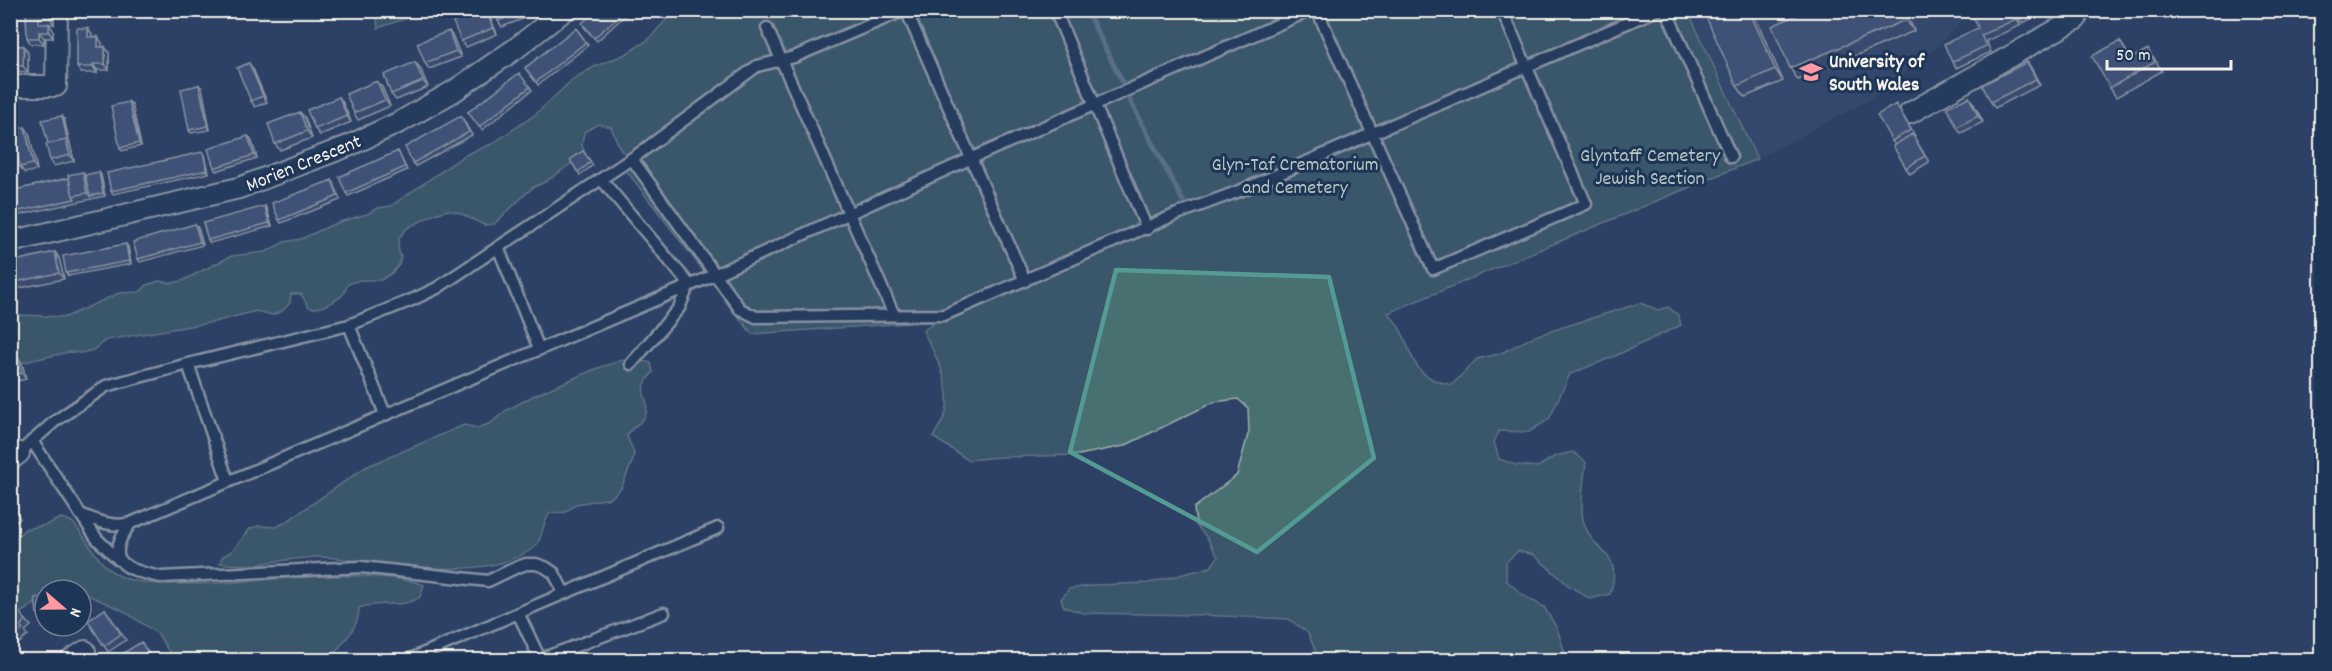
<svg xmlns="http://www.w3.org/2000/svg" width="2332" height="671" viewBox="0 0 2332 671" font-family="Dekko,sans-serif">
<rect width="100%" height="100%" fill="#2d4266"/>
<filter id="ink" filterUnits="userSpaceOnUse"><feTurbulence type="fractalNoise" baseFrequency=".0167" numOctaves="2"/><feDisplacementMap in="SourceGraphic" scale="12" xChannelSelector="R" yChannelSelector="G"/><feConvolveMatrix kernelMatrix="1 2 1 2 8 2 1 2 1" color-interpolation-filters="sRGB"/></filter>
<g filter="url(#ink)">
<path fill="#3d4f73" d="M1688 11H1971L1940 44 1871 99 1757 159Z"/>
<path fill="#4a6f71" stroke="#9fb0ac" stroke-width="1.5" d="M376 11V10L428 11 378 28Z
M674 11H1688L1757 159 1388 313C1418 343 1400 376 1452 385L1477 359 1499 354 1535 336 1640 303 1658 310 1668 307 1678 315 1681 325 1615 356 1570 374 1549 419 1529 432 1499 431 1494 442 1499 459 1516 465 1538 467 1555 456 1573 452 1586 462C1584 479 1579 507 1584 523 1593 555 1624 549 1610 594L1590 599 1568 585 1534 555 1518 551 1506 562V580L1524 596 1544 607 1557 628 1567 660H1319L1308 633 1289 619 1200 615 1083 613 1064 607 1061 599 1069 589 1096 585 1149 583 1211 567 1218 557 1207 538 1196 525 1194 508 1237 475 1249 431 1248 408 1238 399 1214 402 1124 446 1079 455 1000 457 968 460 933 437C937 430 944 420 946 412 952 384 935 354 923 331L937 321 752 334 622 165 629 155 621 151 611 127 598 124 584 132 582 145 585 154 545 182 532 188 494 224 484 225 460 213 448 210 435 214 407 228 399 238 398 248 401 257 399 265 392 273 381 280H360L348 284C347 286 345 291 344 293 339 300 316 312 309 307 306 304 303 297 301 294H291L290 303 282 311 273 315 256 311 214 322 106 340 93 350 81 353 69 352 11 365V319L21 315 66 317 119 293 140 292 147 285 159 281 172 283 182 281 231 256 266 252 284 242 301 239 336 223 367 214 378 208 391 206 465 155 492 144 536 114 573 79 594 67 626 54 648 40Z
M623 360 631 364 643 361 651 363 653 372C633 396 651 393 646 413 643 424 631 426 627 436L634 453 633 460 621 488 611 498 576 504 566 512 550 513C541 524 544 541 532 549 489 579 411 567 361 561 347 560 331 556 316 557 284 558 253 569 220 563L222 557 232 551 250 529 258 526 276 527 286 522 366 467 464 425 478 428 491 423 505 411 535 395 598 368Z
M61 518C65 519 71 520 73 523 92 543 98 572 131 580 152 585 174 584 195 584 250 583 305 574 360 576 381 577 404 578 424 585L420 597C403 609 381 600 359 608 359 630 341 643 329 660H174L158 634 122 610 81 592V590H45V599L37 602 11 619V543L25 529 46 525Z"/>
<g fill="none" stroke-linecap="round" stroke-linejoin="round">
<path stroke="#8da3b3" stroke-width="5" d="M1086 10 1125 87
M1128 97 1183 201"/>
<g stroke="#f4f1e8" stroke-width="15">
<path id="service" d="M906 10 1025 281
M1055 10 1147 229
M1317 10 1433 269 1586 204 1502 10
M1666 10 1731 157
M767 28 894 315
M632 159 740 309 756 317 944 315 1177 214 1242 190 1657 10
M601 179 689 284
M498 247 539 349
M349 325 385 414
M188 364 228 481
M631 364 679 308 689 284
M32 441 97 539 119 560
M19 453 54 422 106 386 188 364 349 325 414 299 437 288 637 155 757 66 794 57 905 10
M80 514C97 521 113 528 131 523
M564 593 554 573 545 567 536 564H526L515 568 488 581 361 567 161 577C124 570 102 560 131 523L705 279 972 158 1311 10
M518 613 540 659
M408 660 718 528
M538 660 664 613"/>
</g>
<g stroke="#f4f1e8" stroke-width="24">
<path id="minor" d="M10 86H56L57 10
M1910 113 2076 19 2079 10
M10 242 239 188 348 146 400 122 454 91 515 49 565 10
M10 460 19 453
M71 660 85 651"/>
</g>
<use href="#service" stroke="#1d3557" stroke-width="10"/>
<use href="#minor" stroke="#1d3557" stroke-width="20"/>
</g>
<path fill="#485778" stroke="#f4f1e8" stroke-width="1.5" d="M26 10H54V24H49L53 30V38H44V44H31L27 38Z
M494 10H533L535 14 502 27 498 21Z
M596 10H631L597 41 584 27Z
M1752 10 1783 81 1745 97 1737 86Z
M1905 10 1914 31 1798 80 1790 68Z
M1925 10H1944L1945 12 1930 19Z
M2014 10 2021 25 1986 41 1991 52 1956 68 1952 62 1978 28Z
M2015 10H2049L2023 23Z
M489 15 497 34 466 47 461 41Z
M88 28 92 34V37L102 43V47H105L109 53V70H97V73H81L77 67Z
M576 28 588 45 538 85 525 68Z
M453 37 461 57 429 69 425 63Z
M2120 41 2131 59 2154 58 2162 71 2116 97 2110 88Z
M10 46H24L28 53V72L10 71Z
M415 62 420 68 428 87 396 100 391 94Z
M2027 62 2031 68 2040 85 1995 108 1991 102Z
M253 69 267 102 255 107 251 101Z
M199 85 202 88 210 130 191 133 189 130Z
M382 87 390 106 358 120 354 113Z
M530 87 532 90 482 130 468 112Z
M339 97 343 103 351 122 320 135 315 129Z
M1969 97 1973 103 1983 122 1961 133 1957 127Z
M129 102 132 105 141 146 122 151 120 148Z
M1900 110 1915 136 1914 137 1929 162 1910 174 1906 168 1895 145 1892 141Z
M62 116 64 119 74 161 54 166 50 160 48 144Z
M461 116 472 135 416 166 413 163Z
M305 118 312 138 280 150 275 144Z
M29 133 37 170 25 173 20 167Z
M248 136 251 139 257 158 216 171 214 168Z
M398 151 407 170 348 196 346 193Z
M583 151 593 165 580 175 570 160Z
M203 152 205 155 209 173 113 194 111 191Z
M83 172 85 175H101L105 196 10 217V191L69 178Z
M332 180 334 183 340 200 281 223 279 220Z
M267 209 272 226 210 243 208 240Z
M198 228 203 245 140 262 138 259Z
M128 247 131 264 68 276 66 273Z
M55 252 59 258 64 279 10 290V262Z
M10 358 22 363 26 379 10 383Z
M10 499 20 519 10 525Z
M81 591 86 597 88 613 81 614Z
M45 597V618L41 619 37 613Z
M105 609 126 640 108 652 88 621Z
M10 618 26 620 31 626 25 631 28 635 15 647 13 644 10 646Z"/>
<path fill="#3b4761" stroke="#f4f1e8" stroke-width="1.5" d="M50 10H54V24L50 18Z
M486 10 489 15 497 34 493 28Z
M1749 10H1752L1783 81 1775 69Z
M1902 10H1905L1914 31 1906 20Z
M2013 10H2014L2021 25 2016 19Z
M49 24 53 30V38L49 32Z
M88 28 92 34 93 43 88 37Z
M449 31 453 37 461 57 456 51Z
M39 32 44 38V44L39 38Z
M98 37 102 43V53L98 47Z
M24 46 28 53V72L23 66Z
M105 47 109 53V70L105 64Z
M415 62 420 68 428 87 423 81Z
M2027 62 2031 68 2040 85 2036 79Z
M249 63 253 69 267 102 263 96Z
M93 64 97 70V73L93 67Z
M377 81 382 87 390 106 385 100Z
M199 85 202 88 210 130 208 126Z
M339 97 343 103 351 122 347 116Z
M1969 97 1973 103 1983 122 1978 116Z
M129 102 132 105 141 146 139 143Z
M300 112 305 118 312 138 307 131Z
M62 116 64 119 74 161 70 155Z
M25 127 29 133 37 170 33 164Z
M248 136 251 139 257 158 254 155Z
M203 152 205 155 209 173 207 170Z
M83 172 87 178 90 196 87 193Z
M99 172 101 175 105 196 103 193Z
M265 206 267 209 272 226 269 223Z
M195 224 198 228 203 245 200 242Z
M126 244 128 247 131 264 129 261Z
M55 252 59 258 64 279 59 273Z
M18 357 22 363 26 379 22 373Z
M10 499 20 519 16 513 10 502Z
M82 591 86 597 88 613 84 607Z"/>
<path fill="#54658b" stroke="#f4f1e8" stroke-width="1.5" d="M26 10H50V18H39V24H49V32H39V38H27Z
M481 10H486L493 28 461 41 453 22Z
M494 10H525L498 21Z
M596 10H613L619 16 594 38 582 23Z
M1703 10H1749L1775 69 1737 86Z
M1808 10H1902L1906 20 1790 68 1772 26Z
M1925 10H1940L1928 16Z
M1985 10H2013L2016 19 1981 35 1986 46 1952 62 1944 44 1978 28 1973 16Z
M2015 10H2031L2018 17Z
M77 28H88V37H98V47H105V64H93V67H77Z
M576 28 586 42 536 82 525 68Z
M449 31 456 51 425 63 417 43Z
M2120 41 2130 59 2148 49 2155 62 2110 88 2092 56Z
M10 46H24L23 66 10 65Z
M415 62 423 81 391 94 384 75Z
M2027 62 2036 79 1991 102 1982 85Z
M249 63 263 96 251 101 237 68Z
M519 73 530 87 479 127 468 112Z
M377 81 385 100 354 113 346 94Z
M199 85 208 126 189 130 181 89Z
M339 97 347 116 315 129 307 110Z
M1969 97 1978 116 1957 127 1947 107Z
M129 102 139 143 120 148 111 106Z
M1896 104 1911 130 1892 141 1877 115Z
M300 112 307 131 275 144 268 124Z
M62 116 68 143 66 140 48 144 42 120Z
M461 116 469 132 413 163 405 147Z
M25 127 33 164 20 167 13 129Z
M1912 134 1925 156 1906 168 1893 146Z
M248 136 254 155 214 168 208 149Z
M66 140 70 155 50 160 46 144Z
M398 151 405 167 346 193 339 177Z
M583 151 591 162 578 172 570 160Z
M203 152 207 170 111 191 107 173Z
M83 172 87 193 73 196 68 175Z
M99 172 103 193 90 196 85 175Z
M69 178 73 196 75 199 10 213V191Z
M332 180 338 196 279 220 272 203Z
M265 206 269 223 208 240 203 223Z
M195 224 200 242 138 259 133 242Z
M126 244 129 261 66 273 63 256Z
M55 252 59 273 10 283V262Z
M18 357 22 373 10 376V358Z
M10 502 16 513 10 516Z
M81 591 84 607H81Z
M45 597V612L37 613 35 598Z
M105 609 121 634 104 646 88 621Z
M18 611 26 620 20 626 23 629 11 640 10 618Z
M141 642 153 660H118L116 658Z"/>
</g>
<path d="M0 0H2332V671H0ZM1116 270 1329 277 1374 458 1257 552 1070 452Z" fill="#2d4266" fill-opacity=".55" fill-rule="evenodd"/>
<path fill="none" stroke="#549b93" stroke-width="4.5" stroke-linejoin="round" d="M1116 270 1329 277 1374 458 1257 552 1070 452Z"/>
<defs>
<g id="university-bare" transform="scale(1.8)"><path d="M0-5L7-2L0 1L-7-2ZM-4 1L0 2.5L4 1V4Q0 6-4 4Z" fill="#ff9aa2" stroke="#1d3557" stroke-width="2.5" paint-order="stroke"/></g>
</defs>
<g fill-rule="evenodd">
<use href="#university-bare" x="1811" y="72"/>
</g>
<g text-anchor="middle" stroke-width="6" stroke-linejoin="round" paint-order="stroke">
<g font-size="20" font-weight="bold" fill="#f4f1e8" stroke="#1d3557" text-anchor="start">
<text x="1829" y="67">University of<tspan x="1829" dy="23">South Wales</tspan></text>
</g>
<g font-size="20" fill="#b8c4be" stroke="#1d3557">
<text x="1650" y="161">Glyntaff Cemetery<tspan x="1650" dy="23">Jewish Section</tspan></text>
<text x="1295" y="170">Glyn-Taf Crematorium<tspan x="1295" dy="23">and Cemetery</tspan></text>
</g>
<g font-size="20" fill="#f4f1e8" stroke="#1d3557">
<text transform="translate(303 162) rotate(-22)" y="7">Morien Crescent</text>
</g>
</g>
<rect width="2332" height="671" fill="none" stroke="#1d3557" stroke-width="36"/>
<rect x="18" y="18" width="2296" height="635" fill="none" stroke="#f4f1e8" stroke-width="2" filter="url(#ink)"/>
<g transform="translate(63 608) rotate(110)"><circle r="28" fill="#1d3557" stroke="#738091" stroke-width="1.5"/>
<path d="M0-4.5L10 22L0 15L-10 22Z" fill="#ff9aa2"/>
<text y="-9" font-size="16" font-weight="bold" text-anchor="middle" fill="#f4f1e8">N</text>
</g>
<path d="M2107 60v9h124v-9" fill="none" stroke="#f4f1e8" stroke-width="3"/>
<text x="2116" y="60" font-size="18" fill="#f4f1e8" stroke="#1d3557" stroke-width="4.5" paint-order="stroke">50 m</text>
</svg>
